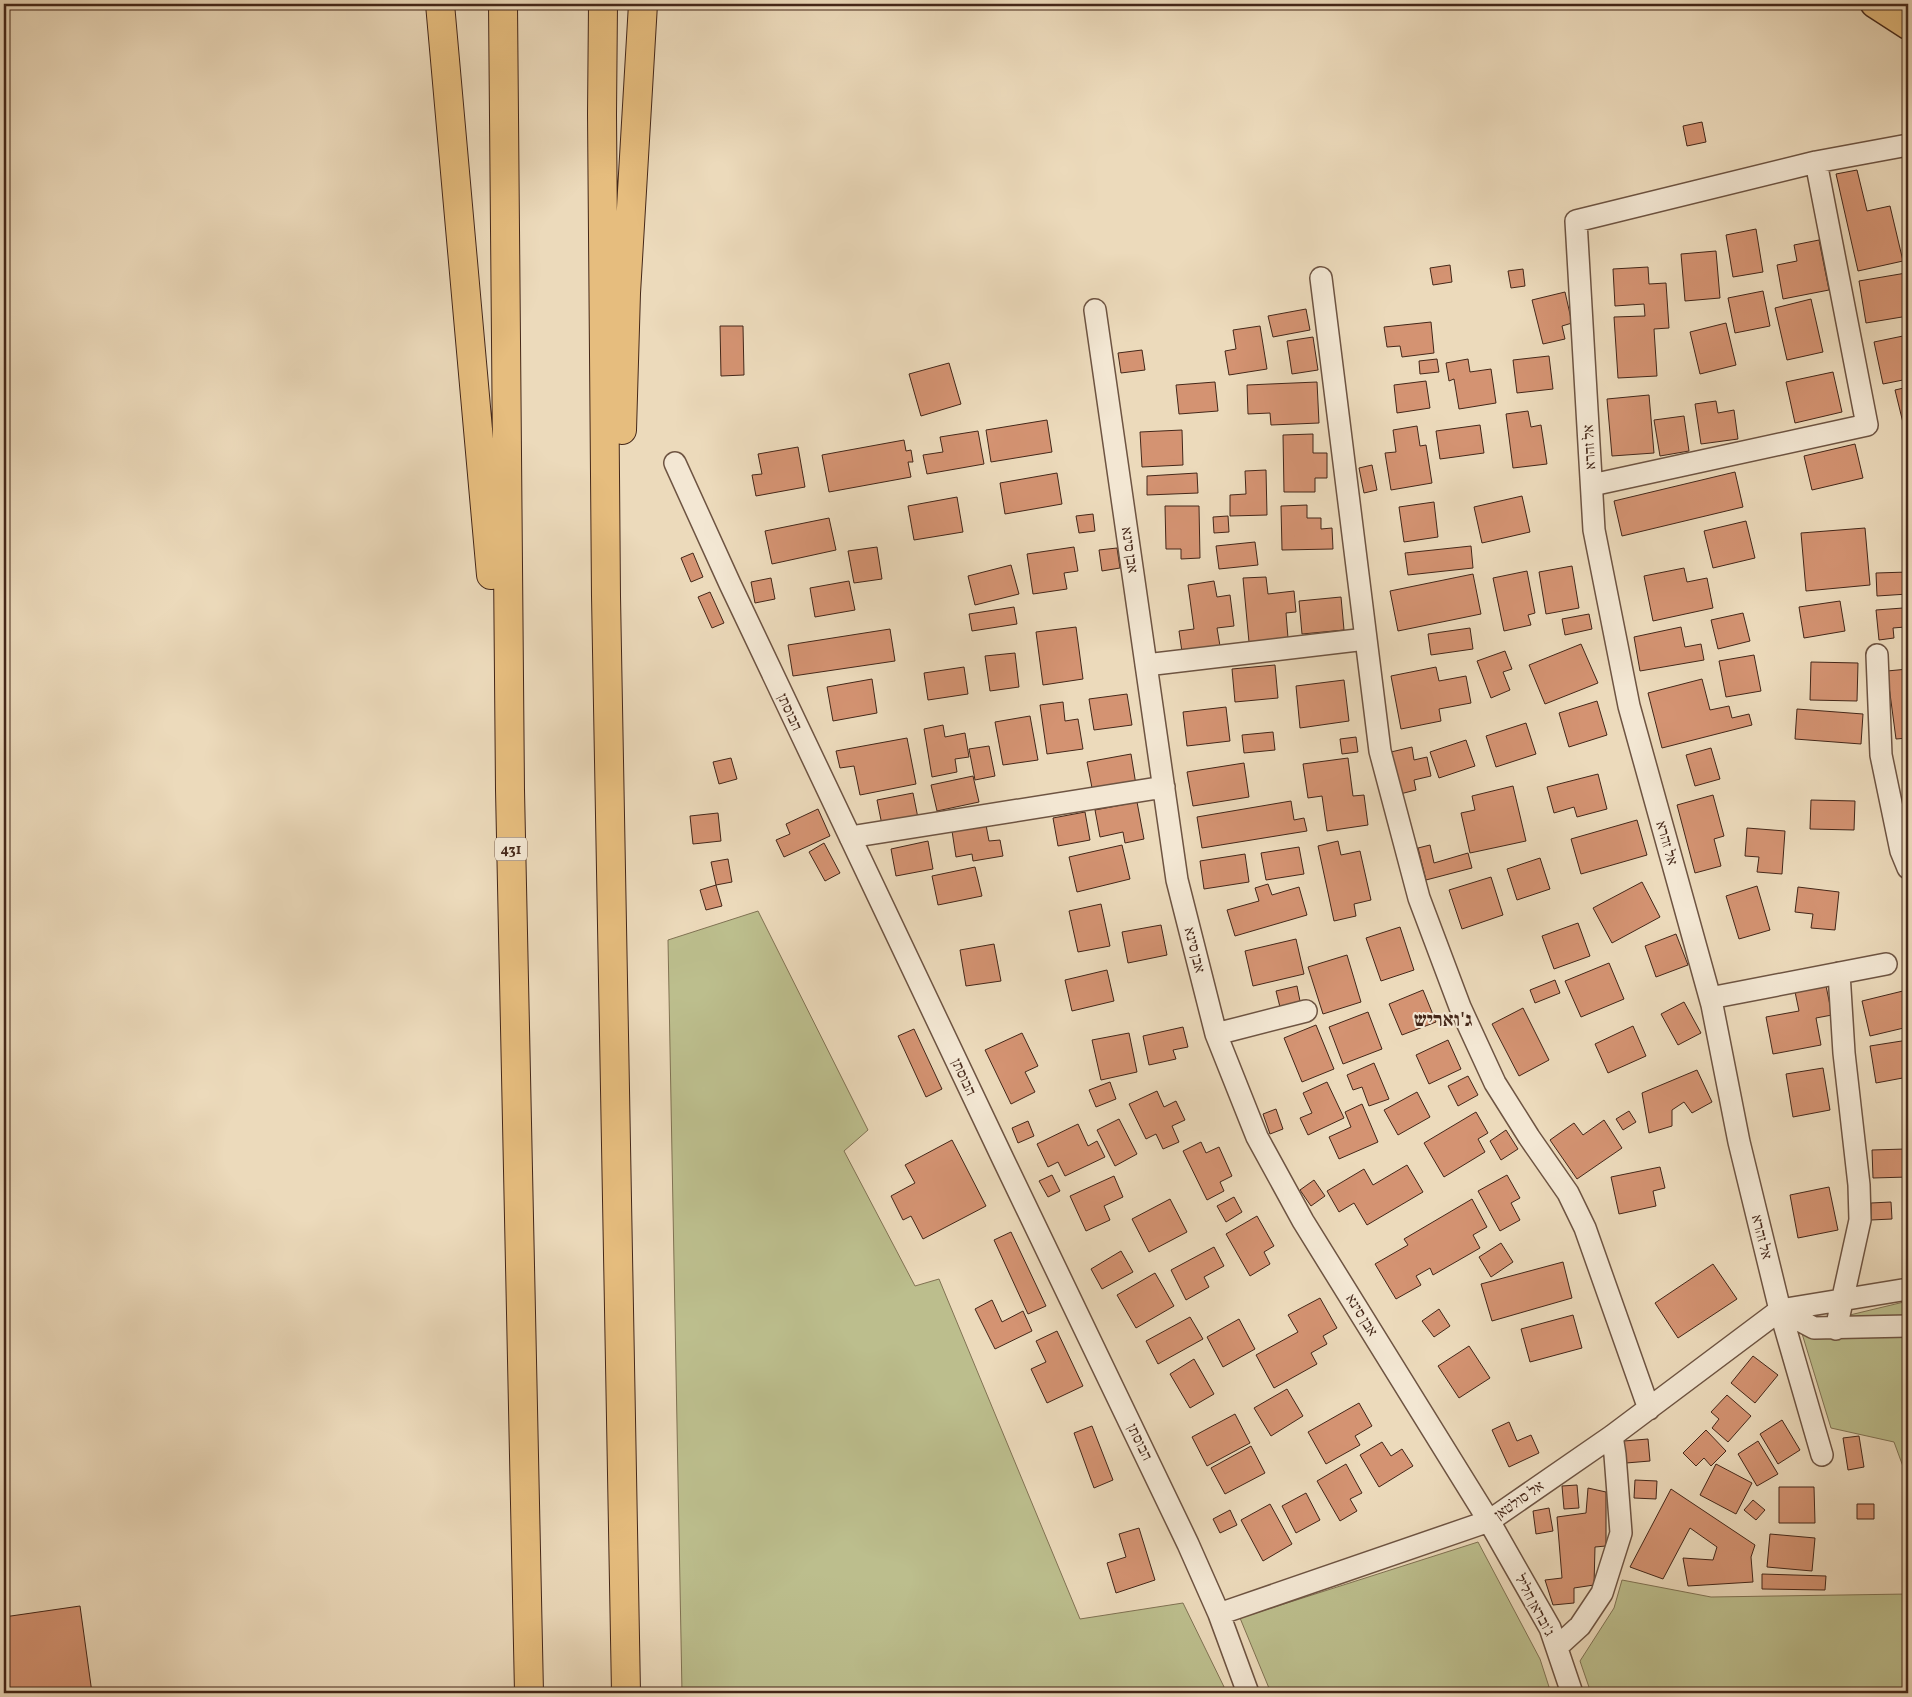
<svg xmlns="http://www.w3.org/2000/svg" width="1912" height="1697" viewBox="0 0 1912 1697" font-family="Vollkorn,'Frank Ruhl Libre',serif">
<rect width="100%" height="100%" fill="#ecdabb"/>
<filter id="stains"><feTurbulence type="fractalNoise" baseFrequency=".004" numOctaves="4"/><feColorMatrix values="0 0 0 0 .2 0 0 0 0 .09 0 0 0 0 .02 0 0 0 .5 -.17"/></filter>
<radialGradient id="worn" r=".72"><stop offset=".6" stop-color="#630" stop-opacity="0"/><stop offset="1" stop-color="#630" stop-opacity=".3"/></radialGradient>
<path fill="#bcbe8d" stroke="#807253" d="M758 911 868 1130 844 1151 915 1286 939 1279 1080 1619 1183 1603 1227 1693 1114 1690 1113 1693H682L668 940Z
M1908 1301V1480L1894 1442 1831 1428 1800 1327Z
M1478 1542 1540 1659 1551 1693H1271L1240 1618Z
M1622 1580 1711 1597 1908 1594V1693H1591L1580 1661 1614 1608Z"/>
<path fill="#d49372" stroke="#442719" d="M1702 122 1706 142 1687 146 1683 126Z
M1857 170 1867 211 1890 206 1903 261 1858 271 1836 174Z
M1756 229 1763 272 1733 277 1726 235Z
M1819 240 1829 290 1783 299 1777 265 1797 261 1794 245Z
M1716 251 1720 298 1685 301 1681 254Z
M1450 265 1452 282 1433 285 1430 268Z
M1648 267 1649 284 1666 283 1669 328 1654 329 1657 376 1618 378 1614 317 1645 316 1644 304 1615 306 1613 269Z
M1523 269 1525 286 1511 288 1508 271Z
M1906 273 1908 289V316L1866 323 1859 281Z
M1763 291 1770 326 1735 333 1728 298Z
M1565 292 1572 323 1562 326 1565 339 1543 344 1532 300Z
M1811 299 1823 352 1787 360 1775 308Z
M1306 309 1310 330 1273 337 1268 316Z
M1431 322 1434 353 1402 357 1400 346 1387 347 1384 327Z
M1726 323 1736 365 1700 374 1690 332Z
M720 326H743L744 375 721 376Z
M1260 326 1267 369 1229 375 1225 351 1236 349 1233 330Z
M1903 336 1905 348H1908V379L1883 384 1874 342Z
M1313 337 1318 370 1292 374 1287 341Z
M1142 350 1145 370 1121 373 1118 353Z
M1549 356 1553 389 1517 393 1513 360Z
M1437 359 1439 372 1420 374 1419 361Z
M1468 359 1470 372 1491 369 1496 403 1459 409 1454 379 1449 381 1446 363Z
M949 363 961 404 921 416 909 374Z
M1833 372 1842 412 1795 423 1786 382Z
M1426 381 1430 408 1397 413 1394 385Z
M1215 382 1218 411 1179 414 1176 385Z
M1317 382 1319 423 1271 425 1270 413 1248 414 1247 385Z
M1908 387V430L1905 431 1895 390Z
M1649 395 1654 453 1612 456 1607 399Z
M1716 401 1718 413 1734 410 1738 439 1701 444 1695 404Z
M1528 411 1531 427 1541 425 1547 464 1513 468 1506 414Z
M1684 416 1689 451 1660 456 1654 420Z
M1047 420 1052 452 991 462 986 430Z
M1480 425 1484 453 1440 459 1436 431Z
M1417 426 1420 446 1426 445 1432 483 1391 490 1385 453 1396 452 1393 430Z
M1182 430 1183 465 1142 467 1140 432Z
M978 431 984 464 927 474 923 455 943 452 940 437Z
M1313 434V453H1327V478H1315V492H1284L1283 435Z
M904 440 906 451 911 450 913 462H908L911 477 829 492 822 455Z
M1855 444 1863 478 1812 490 1804 456Z
M798 447 805 487 756 496 752 475 762 474 758 454Z
M1372 465 1377 490 1364 493 1359 468Z
M1266 470 1267 515 1230 516V495L1246 494 1245 471Z
M1735 472 1743 507 1622 536 1614 501Z
M1057 473 1062 504 1005 514 1000 483Z
M1197 473 1198 493 1147 495V476Z
M1522 496 1530 532 1482 543 1474 507Z
M957 497 963 532 914 540 908 506Z
M1434 502 1438 537 1404 542 1399 507Z
M1307 505V518H1321V529L1332 528 1333 549 1282 550 1281 506Z
M1165 506H1199L1200 558 1181 559V549H1166Z
M1093 514 1095 531 1079 533 1076 516Z
M1228 516 1229 532 1214 533 1213 517Z
M829 518 836 550 772 564 765 531Z
M1746 521 1755 558 1713 568 1704 531Z
M1865 528 1870 585 1806 591 1801 533Z
M1255 542 1258 565 1219 569 1216 546Z
M1471 546 1473 568 1408 575 1405 553Z
M877 547 882 579 854 583 848 551Z
M1074 547 1078 571 1064 573 1067 589 1033 594 1027 554Z
M1117 548 1120 568 1102 571 1099 550Z
M693 553 703 577 691 582 681 558Z
M1011 565 1019 594 975 605 968 576Z
M1572 566 1579 608 1546 614 1539 572Z
M1684 568 1687 582 1707 578 1713 608 1653 621 1644 576Z
M1527 571 1535 613 1528 615 1531 625 1504 631 1493 578Z
M1908 572V594L1877 596 1876 573Z
M1473 574 1481 614 1398 631 1390 591Z
M1266 577 1268 594 1294 591 1296 612 1286 613 1288 638 1249 642 1243 578Z
M771 578 775 599 755 603 751 582Z
M849 581 855 610 815 617 810 588Z
M1214 581 1217 597 1230 595 1234 626 1217 628 1220 646 1182 652 1179 631 1194 629 1188 585Z
M710 592 724 623 712 628 698 597Z
M1341 597 1344 630 1302 634 1299 601Z
M1840 601 1845 631 1804 638 1799 607Z
M1014 607 1017 624 972 631 969 614Z
M1903 608 1905 627 1893 628 1894 638 1879 640 1876 610Z
M1743 613 1750 641 1718 649 1711 620Z
M1589 614 1592 629 1565 635 1562 619Z
M1076 627 1083 679 1043 685 1036 632Z
M1681 627 1685 647 1701 644 1704 660 1640 671 1634 637Z
M1470 628 1473 649 1431 655 1428 634Z
M890 629 895 661 793 676 788 645Z
M1581 644 1598 683 1545 704 1529 665Z
M1505 651 1512 669 1503 672 1510 690 1491 698 1477 661Z
M1015 653 1019 687 990 691 985 656Z
M1754 655 1761 691 1726 697 1719 661Z
M1811 662 1858 663 1857 701 1810 700Z
M1275 665 1278 698 1235 702 1232 669Z
M964 667 968 694 928 700 924 673Z
M1436 667 1439 681 1466 676 1471 703 1439 709 1441 721 1401 729 1391 676Z
M1908 669V738L1896 739 1887 671Z
M872 679 877 713 833 721 827 687Z
M1702 679 1710 710 1729 706 1732 718 1749 714 1752 725 1662 748 1648 693Z
M1344 680 1349 721 1300 728 1296 686Z
M1127 694 1132 725 1094 730 1089 699Z
M1597 701 1607 735 1569 747 1559 713Z
M1063 702 1065 721 1078 719 1083 749 1047 754 1040 705Z
M1226 707 1230 741 1187 746 1183 712Z
M1797 709 1863 714 1861 744 1795 739Z
M1030 716 1038 760 1003 765 995 722Z
M1526 723 1536 754 1496 767 1486 736Z
M943 725 945 737 965 733 969 757 955 759 957 772 932 777 924 729Z
M1273 732 1275 750 1244 753 1242 735Z
M1356 737 1358 752 1342 754 1340 739Z
M907 738 916 784 860 795 854 766 840 768 836 751Z
M1466 740 1475 766 1439 778 1430 752Z
M989 746 995 776 975 780 969 749Z
M1412 747 1414 760 1427 757 1431 776 1414 780 1416 790 1400 794 1391 752Z
M1711 748 1720 779 1695 786 1686 755Z
M1131 754 1136 785 1093 793 1087 762Z
M731 758 737 779 719 784 713 762Z
M1348 758 1353 796 1364 795 1368 825 1327 831 1322 796 1308 798 1303 764Z
M1244 763 1249 797 1193 806 1187 772Z
M1598 774 1607 809 1577 817 1574 807 1554 813 1547 787Z
M973 776 979 802 937 811 931 785Z
M1513 786 1526 841 1470 853 1461 813 1475 810 1472 796Z
M913 793 918 818 882 825 877 800Z
M1713 795 1724 836 1714 839 1721 866 1695 873 1677 805Z
M1811 800 1855 801 1854 830 1810 829Z
M1291 801 1294 820 1304 818 1307 831 1202 848 1197 817Z
M1137 802 1144 839 1125 843 1123 832 1100 837 1095 810Z
M818 809 830 836 784 857 776 840 790 834 786 824Z
M1085 812 1090 840 1058 846 1053 818Z
M718 813 721 841 693 844 690 816Z
M1637 820 1647 855 1581 874 1571 839Z
M986 825 989 841 1000 840 1003 856 973 861 972 854 956 857 952 831Z
M1747 828 1785 831 1782 874 1757 872 1759 857 1745 856Z
M928 841 933 869 896 876 891 849Z
M1338 841 1341 855 1360 851 1371 900 1354 904 1356 916 1334 921 1318 846Z
M824 843 840 873 825 881 809 852Z
M1122 845 1130 879 1077 892 1069 857Z
M1430 845 1434 863 1468 853 1472 868 1426 880 1418 848Z
M1299 847 1304 874 1266 880 1261 853Z
M1245 854 1249 882 1204 889 1200 861Z
M1540 858 1550 889 1517 900 1507 869Z
M728 859 732 882 716 885 711 862Z
M975 867 982 896 938 905 932 876Z
M1491 877 1503 915 1462 929 1449 890Z
M1642 882 1660 917 1612 943 1593 908Z
M1268 884 1272 895 1299 887 1307 915 1235 936 1227 910 1259 901 1255 888Z
M716 885 722 906 706 910 700 890Z
M1757 886 1770 930 1739 939 1726 896Z
M1798 887 1839 892 1835 930 1811 928 1813 914 1795 912Z
M1101 904 1110 946 1078 952 1069 911Z
M1578 923 1590 956 1554 969 1542 936Z
M1161 925 1167 955 1128 963 1122 932Z
M1400 927 1414 970 1381 981 1366 938Z
M1676 934 1688 965 1656 977 1645 946Z
M1296 939 1304 974 1253 986 1245 951Z
M994 944 1001 981 966 986 960 950Z
M1347 955 1361 1002 1323 1014 1308 967Z
M1609 963 1624 999 1581 1017 1565 981Z
M1107 970 1114 1001 1072 1011 1065 980Z
M1555 980 1560 993 1535 1003 1530 990Z
M1825 981 1832 1015 1816 1018 1821 1045 1773 1054 1766 1017 1799 1011 1794 987Z
M1297 986 1301 1006 1281 1011 1276 991Z
M1423 990 1436 1022 1402 1035 1389 1004Z
M1907 990 1908 1027 1870 1036 1862 1001Z
M1684 1002 1701 1033 1678 1045 1661 1014Z
M1523 1008 1549 1060 1519 1076 1492 1024Z
M1368 1012 1382 1049 1343 1064 1329 1027Z
M1316 1025 1334 1069 1302 1082 1284 1038Z
M1633 1026 1646 1056 1608 1073 1595 1044Z
M1183 1027 1188 1047 1173 1050 1176 1059 1149 1065 1143 1036Z
M914 1029 942 1089 926 1097 898 1036Z
M1022 1033 1038 1066 1025 1072 1035 1092 1011 1104 985 1050Z
M1129 1033 1137 1072 1101 1080 1092 1040Z
M1448 1040 1461 1069 1429 1084 1416 1055Z
M1908 1040V1077L1876 1083 1870 1046Z
M1374 1063 1389 1099 1369 1106 1362 1087 1353 1090 1347 1075Z
M1823 1068 1830 1110 1793 1117 1786 1074Z
M1697 1070 1712 1102 1692 1113 1684 1102 1672 1110V1126L1649 1133 1642 1093Z
M1468 1076 1478 1095 1458 1106 1448 1086Z
M1110 1082 1116 1099 1096 1107 1089 1090Z
M1327 1082 1344 1118 1308 1135 1300 1118 1312 1113 1303 1093Z
M1157 1091 1164 1107 1176 1101 1185 1120 1172 1126 1179 1142 1163 1149 1156 1134 1146 1139 1129 1104Z
M1417 1092 1430 1117 1398 1135 1384 1110Z
M1362 1104 1378 1142 1339 1159 1329 1137 1351 1127 1345 1112Z
M1276 1109 1283 1129 1270 1134 1263 1114Z
M1629 1111 1636 1122 1623 1130 1616 1119Z
M1476 1112 1488 1133 1478 1139 1485 1152 1444 1177 1424 1143Z
M1119 1119 1137 1154 1115 1166 1097 1130Z
M1604 1120 1622 1148 1577 1179 1550 1140 1574 1123 1583 1135Z
M1028 1121 1034 1136 1018 1143 1012 1128Z
M1078 1124 1088 1146 1097 1141 1105 1157 1065 1176 1058 1162 1048 1167 1037 1144Z
M1506 1130 1518 1149 1501 1160 1490 1141Z
M1908 1139V1177L1873 1178 1872 1150 1905 1149V1140Z
M952 1140 986 1206 923 1239 911 1216 903 1220 891 1196 915 1183 905 1165Z
M1201 1142 1206 1153 1219 1147 1232 1176 1220 1182 1224 1191 1207 1200 1183 1151Z
M1407 1165 1423 1192 1367 1225 1354 1203 1339 1212 1327 1191 1364 1169 1373 1185Z
M1660 1167 1665 1188 1653 1191 1656 1206 1619 1214 1611 1177Z
M1052 1175 1060 1191 1048 1197 1039 1181Z
M1507 1175 1520 1198 1511 1203 1520 1220 1500 1231 1478 1191Z
M1114 1176 1123 1197 1104 1206 1110 1220 1086 1231 1070 1196Z
M1314 1180 1325 1196 1311 1206 1300 1190Z
M1829 1187 1838 1230 1798 1238 1790 1195Z
M1234 1197 1242 1212 1226 1222 1217 1206Z
M1170 1199 1187 1232 1149 1252 1132 1219Z
M1472 1199 1487 1227 1473 1235 1480 1248 1433 1275 1430 1268 1416 1276 1421 1285 1396 1299 1375 1264 1408 1245 1404 1239Z
M1891 1202 1892 1219 1871 1220V1203Z
M1257 1216 1274 1246 1264 1252 1270 1264 1250 1276 1226 1234Z
M1011 1232 1046 1306 1028 1314 994 1240Z
M1501 1243 1513 1262 1491 1277 1479 1257Z
M1214 1247 1224 1266 1204 1277 1209 1287 1186 1300 1171 1270Z
M1121 1251 1133 1272 1102 1289 1091 1269Z
M1563 1262 1572 1298 1492 1321 1481 1284Z
M1713 1264 1737 1299 1678 1338 1655 1303Z
M1155 1273 1174 1306 1136 1328 1117 1295Z
M1320 1298 1337 1328 1323 1336 1327 1344 1311 1353 1317 1364 1274 1388 1256 1355 1298 1332 1288 1315Z
M992 1300 1002 1322 1023 1311 1032 1331 995 1349 975 1309Z
M1439 1309 1450 1326 1434 1337 1422 1321Z
M1573 1315 1582 1348 1530 1362 1521 1329Z
M1190 1317 1203 1339 1158 1364 1146 1341Z
M1239 1319 1255 1349 1223 1367 1207 1337Z
M1057 1331 1083 1386 1047 1403 1031 1369 1046 1362 1036 1341Z
M1469 1346 1490 1378 1459 1398 1438 1366Z
M1753 1356 1778 1375 1755 1403 1731 1383Z
M1194 1359 1214 1394 1190 1408 1170 1374Z
M1287 1389 1303 1416 1271 1436 1254 1408Z
M1727 1395 1751 1416 1728 1442 1712 1428 1719 1419 1711 1412Z
M1359 1403 1372 1426 1355 1436 1360 1445 1326 1464 1308 1432Z
M1235 1414 1250 1443 1207 1466 1192 1437Z
M1782 1420 1800 1450 1778 1464 1760 1434Z
M1509 1422 1517 1441 1531 1435 1539 1453 1509 1467 1492 1430Z
M1092 1426 1113 1480 1094 1488 1074 1433Z
M1706 1430 1726 1451 1711 1466 1704 1458 1696 1466 1683 1453Z
M1859 1436 1864 1467 1848 1470 1843 1438Z
M1648 1439 1650 1461 1626 1463 1624 1441Z
M1758 1441 1778 1474 1757 1486 1738 1454Z
M1382 1442 1391 1456 1402 1449 1413 1466 1379 1487 1360 1455Z
M1251 1446 1265 1473 1225 1494 1211 1468Z
M1346 1464 1362 1493 1350 1499 1357 1511 1340 1521 1317 1481Z
M1716 1464 1752 1483 1736 1514 1700 1495Z
M1635 1480 1657 1481 1656 1499 1634 1498Z
M1577 1485 1579 1508 1564 1509 1562 1486Z
M1779 1487H1814L1815 1523H1779Z
M1588 1488 1606 1492V1546L1595 1547 1594 1585 1574 1588V1603L1553 1605 1545 1580 1562 1578 1557 1517 1586 1513Z
M1671 1489 1755 1545 1751 1557 1753 1582 1688 1586 1683 1558 1713 1560 1717 1547 1690 1528 1663 1579 1630 1567Z
M1306 1493 1320 1520 1296 1533 1282 1506Z
M1753 1500 1765 1510 1756 1520 1744 1510Z
M1270 1504 1292 1544 1263 1561 1241 1520Z
M1857 1504H1874V1519H1857Z
M1549 1508 1553 1531 1536 1534 1533 1511Z
M1230 1510 1237 1525 1220 1533 1213 1519Z
M1139 1528 1155 1580 1116 1593 1107 1563 1126 1557 1119 1534Z
M1770 1534 1815 1538 1812 1571 1767 1567Z
M1762 1574 1826 1576 1825 1590 1762 1589Z
M80 1606 92 1693H9L4 1655V1617Z"/>
<g fill="none" stroke-linecap="round" stroke-linejoin="round">
<g stroke="#6e5442" stroke-width="24">
<path id="minor" d="M1321 278 1380 751 1419 898 1460 1007 1495 1083 1529 1137 1568 1193 1585 1228 1649 1409
M1095 310 1177 880 1216 1034 1257 1137 1303 1221 1489 1521 1550 1628 1572 1693
M675 463 730 584 1003 1159 1188 1544 1219 1614 1248 1693
M1592 485 1867 425 1816 162
M1877 655 1881 755 1901 851 1908 868
M1146 665 1366 639
M850 837 1164 787
M1710 998 1886 964
M1216 1034 1306 1011
M1780 1310 1814 1328 1908 1326
M1836 1329 1860 1220 1859 1185 1844 1053 1839 973
M1822 1455 1780 1310 1739 1142 1712 1005 1629 706 1594 530 1576 221 1816 162 1908 145
M1219 1614 1489 1521 1612 1436 1780 1310 1908 1289
M1557 1647 1580 1626 1602 1593 1621 1533 1615 1455 1612 1436"/>
</g>
<g stroke="#442719" stroke-width="29">
<path id="major" d="M1874 4 1908 26"/>
</g>
<g stroke="#442719" stroke-width="30">
<path id="highway" d="M440 4 491 575
M503 4 510 790 529 1693
M603 4 602 114 606 596 626 1693
M622 430 626 293 643 4"/>
</g>
<use href="#minor" stroke="#f3e7d3" stroke-width="21"/>
<use href="#major" stroke="#e6bd7e" stroke-width="26"/>
<use href="#highway" stroke="#e6bd7e" stroke-width="28"/>
</g>
<g text-anchor="middle" stroke-width="4" stroke-linejoin="round" paint-order="stroke">
<rect fill="#f3e7d3" stroke="#786151" stroke-width="1" x="495" y="837.5" width="32" height="23" rx="4"/>
<g font-size="14" font-weight="bold" fill="#442719">
<text x="511" y="854">431</text>
</g>
<g font-size="15" fill="#442719" stroke="#f3e7d3">
<text transform="translate(1589 447) rotate(-93)" y="5">אל זהרא</text>
<text transform="translate(1130 550) rotate(82)" y="5">אבן סינא</text>
<text transform="translate(790 712) rotate(65)" y="5">הבוסתן</text>
<text transform="translate(1667 843) rotate(74)" y="5">אל זהרא</text>
<text transform="translate(1195 950) rotate(76)" y="5">אבן סינא</text>
<text transform="translate(964 1077) rotate(65)" y="5">הבוסתן</text>
<text transform="translate(1762 1237) rotate(76)" y="5">אל זהרא</text>
<text transform="translate(1362 1315) rotate(58)" y="5">אבן סינא</text>
<text transform="translate(1140 1442) rotate(64)" y="5">הבוסתן</text>
<text transform="translate(1519 1500) rotate(-35)" y="5">אל סולטאן</text>
<text transform="translate(1535 1605) rotate(62)" y="5">ג'ובראן חליל</text>
</g>
<g font-size="20" font-weight="bold" fill="#442719" stroke="#f3e7d3">
<text x="1443" y="1026">ג'ואריש</text>
</g>
</g>
<rect width="1912" height="1697" fill="none" stroke="#ecdabb" stroke-width="20"/>
<rect x="5" y="5" width="1902" height="1687" fill="none" stroke="#442719" stroke-width="2.5"/>
<rect x="10" y="10" width="1892" height="1677" fill="none" stroke="#442719"/>
<rect width="100%" height="100%" filter="url(#stains)"/>
<rect width="100%" height="100%" fill="url(#worn)"/>
</svg>
